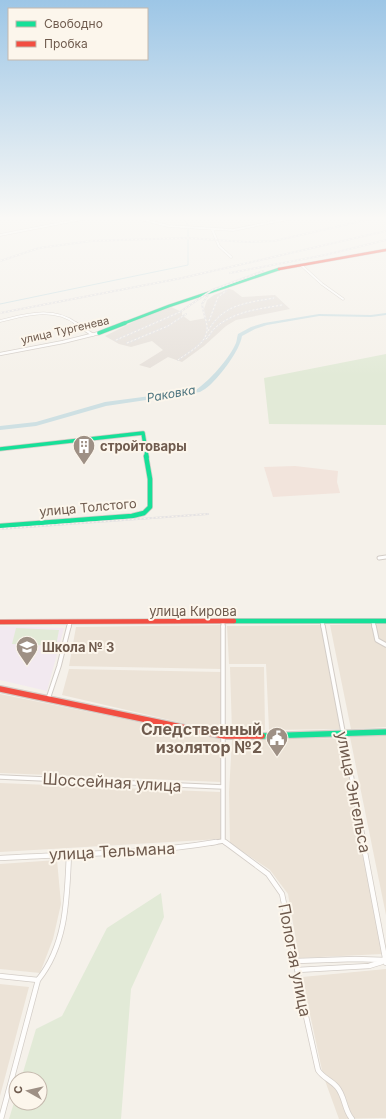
<svg xmlns="http://www.w3.org/2000/svg" width="386" height="1119" viewBox="0 0 386 1119" font-family="Inter,sans-serif">
<rect width="100%" height="100%" fill="#f5f1ea"/>
<path fill="#ece3d7" d="M386 624V727L351 729 330 625Z
M221 625V669L69 666 76 627Z
M321 625 340 729 269 730 266 664H229L227 626Z
M230 667H264L265 730 232 732Z
M69 669 221 672 222 731 200 727 62 695Z
M0 694 221 739V782L0 773Z
M386 736V915L350 737Z
M342 738 383 954 299 958 288 894 270 870 230 843 229 792 232 740Z
M0 783 220 792 221 839 0 852Z
M57 860 61 904 53 939 40 973 0 969V864Z
M386 969V1118L339 1119 323 1075 302 977Z
M0 984 29 987 0 1096Z"/>
<path fill="#f2e4dc" d="M295 466 338 471 337 482 340 493 273 497 264 467Z"/>
<path fill="#e7e1db" d="M229 289 233 290 242 297 275 295 290 309 236 320 226 326 204 346 182 362 168 357 150 368 139 365 163 350 152 341 131 347 119 344 105 336 137 320 171 307 182 312V315L190 321 206 318 204 309 207 300 214 295Z"/>
<path fill="#f2e9f0" d="M0 626 64 628 47 691 0 680Z"/>
<path fill="#e2ead7" d="M386 354V425L269 424 264 378Z
M16 628 59 630 56 646 12 644Z
M161 893 164 917 131 989 121 1119H9L16 1096V1103H40V1079H21L36 1029 62 1016 107 928Z"/>
<g fill="none" stroke-linecap="round" stroke-linejoin="round">
<path stroke="#cee0e3" stroke-width="1" d="M0 304 188 265V225L183 219"/>
<path fill="#cee0e3" fill-rule="evenodd" d="M386 313V315L371 317 319 316 267 325 255 329 242 336C240 350 221 375 210 385 207 388 203 390 200 392L106 406 36 426 0 430V426L36 422 105 402 196 390C210 380 229 359 236 343 237 340 237 337 238 334L251 327 264 323 319 314 371 315Z"/>
<g stroke="#d3cdc7" stroke-width="3">
<path id="street-far4" d="M140 219 168 226 233 230 288 219
M212 229 219 246 231 257
M0 235 82 219
M301 265 322 284 343 299
M0 321C26 315 53 306 77 324"/>
</g>
<g stroke="#d3cdc7" stroke-width="4">
<path id="street-far3" d="M75 323 93 335
M0 354 63 342 99 333"/>
</g>
<g stroke="#d3cdc7" stroke-width="5">
<path id="street-far2" d="M379 558 386 557
M322 621 323 627
M373 621 374 627
M223 622V627
M69 627 70 622"/>
</g>
<g stroke="#d3cdc7" stroke-width="5.5">
<path id="street-far1" d="M323 626 364 843
M374 626 377 640 386 645
M48 699 59 666 69 626
M0 777 223 787
M223 841 226 843
M223 841V626
M211 843 223 841"/>
</g>
<g stroke="#d3cdc7" stroke-width="6">
<path id="street" d="M225 842 268 874 282 894 296 961 301 994 318 1070C323 1078 331 1080 337 1087 345 1096 344 1110 352 1119
M363 842 386 963
M0 858C72 854 145 854 216 842
M296 961 355 959 386 960
M297 970 369 966 382 962
M0 976 38 980
M1 1119 38 980C67 944 67 897 69 853"/>
</g>
<g stroke="#d3cdc7" stroke-width="3.5">
<path id="fast-far3" d="M122 324 169 306 279 269"/>
</g>
<g stroke="#d3cdc7" stroke-width="5">
<path id="fast-far2" d="M99 333 125 323
M0 449 143 433 147 457"/>
</g>
<g stroke="#d3cdc7" stroke-width="6">
<path id="fast-far1" d="M0 526 132 516 144 513 150 507V479L146 456
M234 621H386"/>
</g>
<g stroke="#d3cdc7" stroke-width="8">
<path id="fast" d="M262 736 386 732"/>
</g>
<g stroke="#d3cdc7" stroke-width="3.5">
<path id="jam-far2" d="M279 269 386 250"/>
</g>
<g stroke="#d3cdc7" stroke-width="6">
<path id="jam-far1" d="M0 622 234 621"/>
</g>
<g stroke="#d3cdc7" stroke-width="8">
<path id="jam" d="M0 689 224 736H262"/>
</g>
<use href="#street-far4" stroke="#fefdfc" stroke-width="2"/>
<use href="#street-far3" stroke="#fefdfc" stroke-width="2.5"/>
<use href="#street-far2" stroke="#fefdfc" stroke-width="3"/>
<use href="#street-far1" stroke="#fefdfc" stroke-width="3.5"/>
<use href="#street" stroke="#fefdfc" stroke-width="4.5"/>
<use href="#fast-far3" stroke="#16e098" stroke-width="2.5"/>
<use href="#fast-far2" stroke="#16e098" stroke-width="3.5"/>
<use href="#fast-far1" stroke="#16e098" stroke-width="4.5"/>
<use href="#fast" stroke="#16e098" stroke-width="5.5"/>
<use href="#jam-far2" stroke="#f24e42" stroke-width="2.5"/>
<use href="#jam-far1" stroke="#f24e42" stroke-width="4.5"/>
<use href="#jam" stroke="#f24e42" stroke-width="5.5"/>
<g stroke="#e4e2e3" stroke-width="2">
<path id="rail" d="M87 241 188 238 246 242 274 241 371 219
M0 261 39 248 91 241
M230 273 325 255 386 240
M0 313 182 278 386 231
M209 321 218 297 226 291
M208 331C223 304 246 303 274 298
M206 339C210 335 212 330 216 327 235 311 259 309 282 305
M116 340 180 312 212 290 263 271
M127 343 168 326 186 314
M178 360C190 351 209 343 207 326 206 318 203 312 202 304L208 295
M0 529 208 514"/>
</g>
<use href="#rail" stroke="#fcf6ec" stroke-width="1" stroke-dasharray="2" stroke-linecap="butt"/>
</g>
<linearGradient id="sky" x2="0" y2="1"><stop stop-color="#9dc6e6"/><stop offset="0.58" stop-color="#faf9f6"/><stop offset="1" stop-color="#faf9f6" stop-opacity="0"/></linearGradient>
<rect width="386" height="376" fill="url(#sky)"/>
<defs>
<g id="building-pin" transform="scale(1.15)"><path d="M0 17L-7.5 6A9.5 9.5 0 1 1 7.5 6Z" fill="#9e9085" stroke="#fcf6ec"/><path d="M-4-6H4V6H1V3H-1V6H-4ZM-2.5-4.3h1.7v1.8h-1.7ZM.8-4.3h1.7v1.8H.8ZM-2.5-1h1.7V.8h-1.7ZM.8-1h1.7V.8H.8Z" fill="#fff"/></g>
<g id="school-pin" transform="scale(1.15)"><path d="M0 17L-7.5 6A9.5 9.5 0 1 1 7.5 6Z" fill="#9e9085" stroke="#fcf6ec"/><path d="M0-5L7-2L0 1L-7-2ZM-4 1L0 2.5L4 1V4Q0 6-4 4Z" fill="#fff"/></g>
<g id="civic-pin" transform="scale(1.15)"><path d="M0 17L-7.5 6A9.5 9.5 0 1 1 7.5 6Z" fill="#9e9085" stroke="#fcf6ec"/><path d="M-.6-6.5H3V-4.5H.6V-3L4-1V1h2V6H-6V1h2V-1L-.6-3ZM-1.2 2.5V6h2.4V2.5Z" fill="#fff"/></g>
</defs>
<g fill-rule="evenodd">
<use href="#building-pin" x="84" y="446"/>
<use href="#school-pin" x="27" y="647"/>
<use href="#civic-pin" x="277" y="738"/>
</g>
<g text-anchor="middle" stroke-width="4" stroke-linejoin="round" paint-order="stroke">
<g font-size="11" fill="#6f5b4e" stroke="#fcf6ec">
<text transform="translate(65 330) rotate(-13)" y="4">улица Тургенева</text>
</g>
<g font-size="12" font-style="italic" fill="#4c747f" stroke="#fcf6ec">
<text transform="translate(171 394) rotate(-10)" y="4">Раковка</text>
</g>
<g font-size="13" font-weight="bold" fill="#6f5b4e" stroke="#fcf6ec" text-anchor="start">
<text x="100" y="451">стройтовары</text>
<text x="42" y="652">Школа № 3</text>
</g>
<g font-size="13" fill="#6f5b4e" stroke="#fcf6ec">
<text transform="translate(88 507) rotate(-5)" y="5">улица Толстого</text>
<text x="193" y="616">улица Кирова</text>
</g>
<g font-size="16" font-weight="bold" fill="#6f5b4e" stroke="#fcf6ec" text-anchor="end">
<text x="262" y="735">Следственный<tspan x="262" dy="18">изолятор №2</tspan></text>
</g>
<g font-size="16" fill="#6f5b4e" stroke="#fcf6ec">
<text transform="translate(112 782) rotate(3)" y="6">Шоссейная улица</text>
<text transform="translate(354 792) rotate(79)" y="6">улица Энгельса</text>
<text transform="translate(112 851) rotate(-3)" y="6">улица Тельмана</text>
<text transform="translate(295 960) rotate(79)" y="6">Пологая улица</text>
</g>
</g>
<rect x="8" y="8" width="140" height="52" fill="#fcf6ec" stroke="#c4b8ad"/>
<rect x="16" y="21" width="20" height="6" fill="#16e098" stroke="#c4b8ad"/>
<text x="44" y="28" font-size="12" fill="#6f5b4e">Свободно</text>
<rect x="16" y="41" width="20" height="6" fill="#f24e42" stroke="#c4b8ad"/>
<text x="44" y="48" font-size="12" fill="#6f5b4e">Пробка</text>
<g transform="translate(28 1091) rotate(278)"><circle r="19" fill="#fcf6ec" stroke="#c4b8ad"/>
<path d="M0-3L7 15L0 10L-7 15Z" fill="#9e9085"/>
<text y="-6" font-size="11" font-weight="bold" text-anchor="middle" fill="#6f5b4e">С</text>
</g>
</svg>
